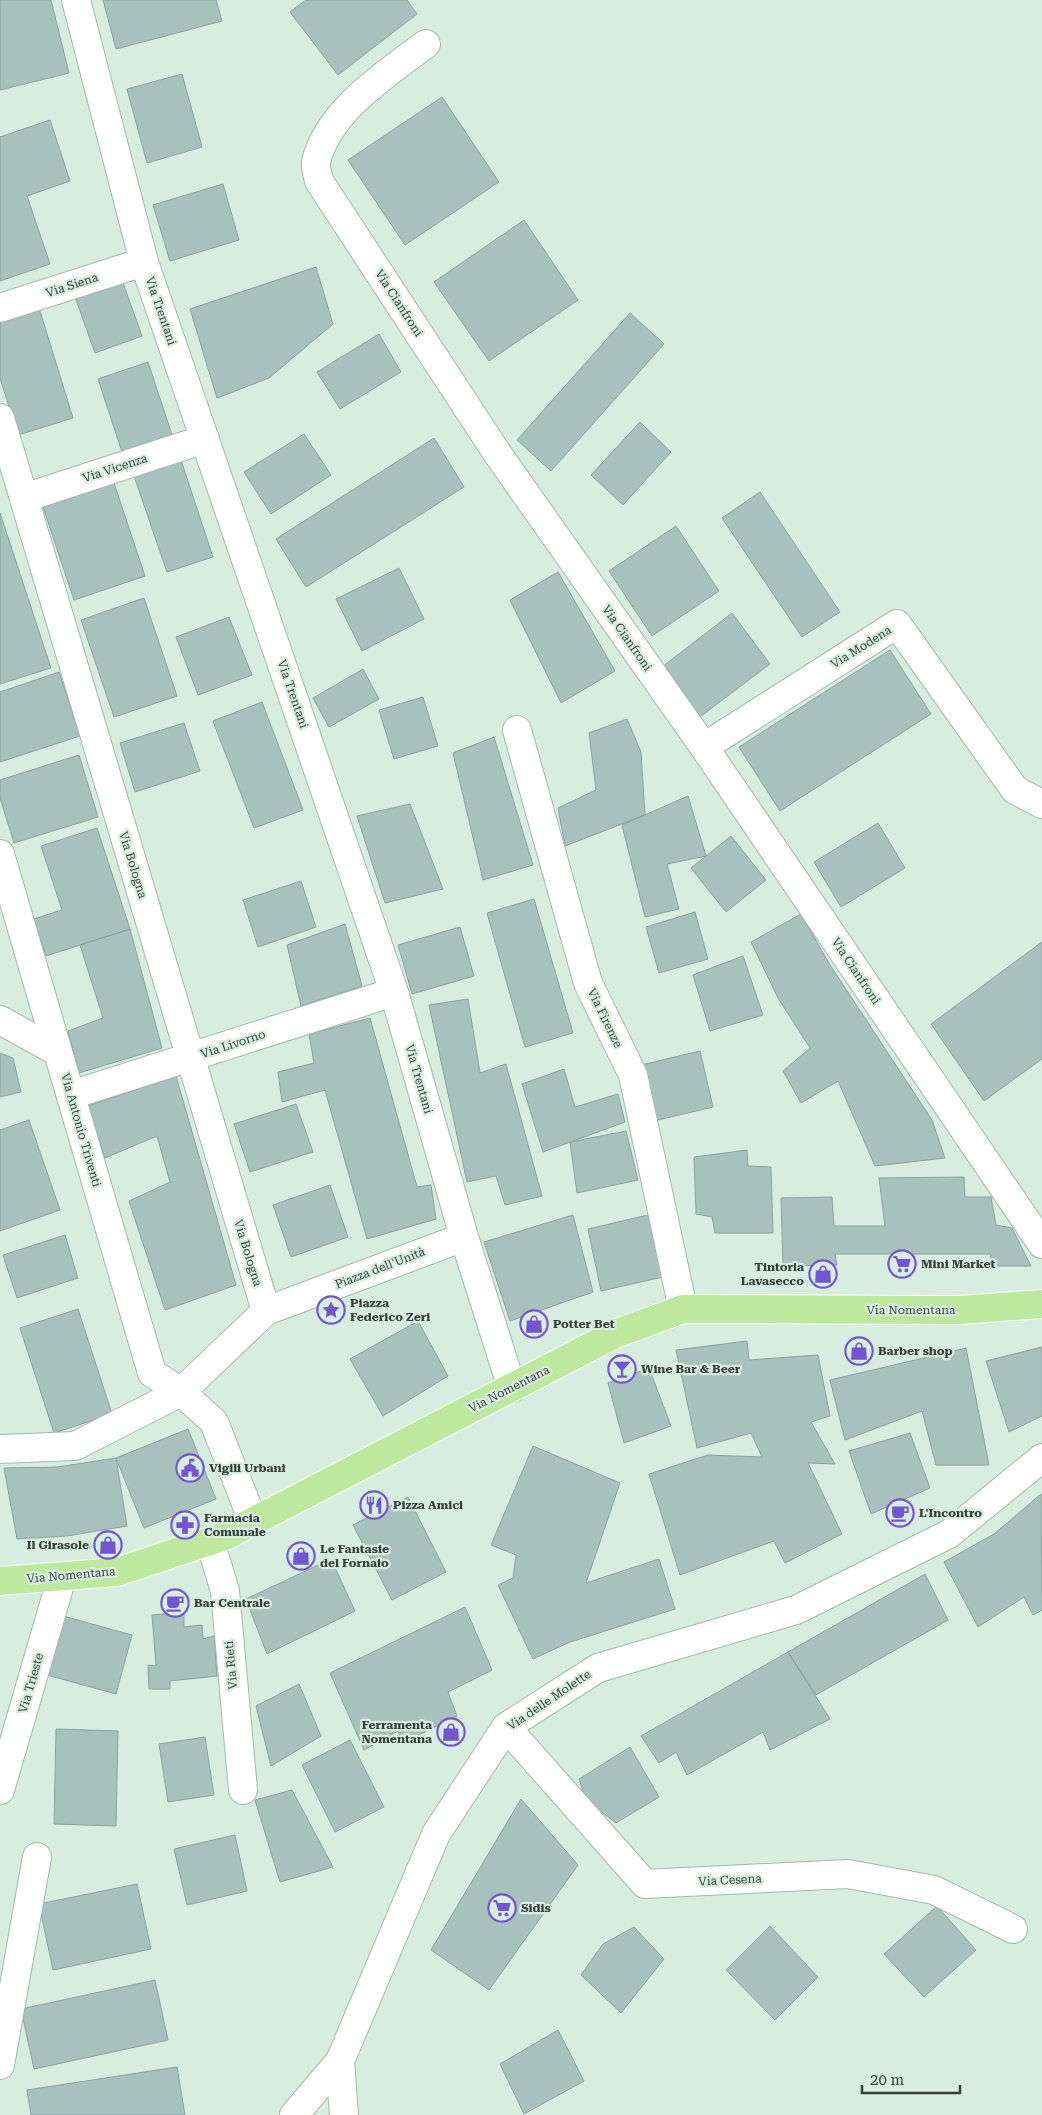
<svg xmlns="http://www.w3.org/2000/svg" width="1042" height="2115" viewBox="0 0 1042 2115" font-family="'Roboto Serif',serif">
<rect width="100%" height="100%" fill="#d7ede0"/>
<path fill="#a8c1bd" stroke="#8ba3a0" d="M0 0H51L69 73 0 90Z
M103 0H216L222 21 116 49Z
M306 0H407L417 14 338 75 290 12Z
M182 74 202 147 147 163 127 89Z
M442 97 499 182 405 245 348 160Z
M50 120 70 181 27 196 50 264 0 281V137Z
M223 184 239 240 170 261 153 205Z
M524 220 578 300 489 361 434 282Z
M316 267 333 324 269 378 217 398 190 309Z
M122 280 142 336 95 353 75 297Z
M39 308 73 418 18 435 0 378V320Z
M630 313 664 344 551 471 517 440Z
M379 334 401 372 340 409 317 372Z
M148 362 172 435 122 452 98 379Z
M640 422 671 452 623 505 591 475Z
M304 434 331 475 271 514 244 472Z
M434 438 464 487 306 587 276 539Z
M181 460 213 557 167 572 134 476Z
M114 483 145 576 74 600 43 507Z
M760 492 840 612 802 637 722 518Z
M0 513 51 668 0 684Z
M676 526 719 591 652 636 609 571Z
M399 568 424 619 362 651 336 599Z
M558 572 615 671 561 703 510 600Z
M144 598 177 696 114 717 81 620Z
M732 613 770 664 700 717 662 667Z
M229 617 252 675 198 695 176 637Z
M890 650 931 714 780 811 739 747Z
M363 669 379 699 329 727 313 698Z
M59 672 80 736 0 762V692Z
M423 697 438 746 394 759 379 710Z
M262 702 303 810 254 828 213 721Z
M627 719 641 752 645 815 565 846 558 808 596 790 589 733Z
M184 723 200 771 135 792 120 743Z
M494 737 533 865 483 880 453 753Z
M79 755 98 817 14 843 0 798V780Z
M688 796 706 856 667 864 679 909 645 917 622 825Z
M410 804 443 889 385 903 357 816Z
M878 823 905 868 841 907 814 862Z
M97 828 130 929 46 956 34 919 62 910 41 846Z
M731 836 766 880 726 912 691 868Z
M301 881 316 927 258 947 243 900Z
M534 899 573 1033 525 1047 487 913Z
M695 912 708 959 659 973 646 927Z
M801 914 830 965 932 1120 945 1158 875 1166 838 1081 801 1103 783 1071 810 1048 778 998 751 942Z
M345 924 362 986 301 1006 287 945Z
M460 927 474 976 412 994 398 945Z
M130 929 162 1048 79 1073 68 1031 103 1018 80 945Z
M1042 942V1059L984 1101 931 1024Z
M743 956 763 1015 710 1031 693 975Z
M468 999 480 1073 506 1064 542 1196 505 1205 496 1176 467 1182 429 1005Z
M370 1018 417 1187 431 1185 436 1219 367 1239 325 1090 282 1102 278 1072 314 1063 309 1034Z
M700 1051 713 1107 654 1121 641 1065Z
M0 1053 13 1058 21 1092 0 1097Z
M564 1069 575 1107 618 1094 625 1122 543 1152 522 1084Z
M176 1076 236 1285 165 1310 129 1201 170 1182 157 1136 105 1158 88 1106Z
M296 1104 313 1152 250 1172 234 1124Z
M29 1120 60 1210 0 1231V1130Z
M626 1131 638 1180 577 1193 570 1142Z
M747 1150 748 1166 771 1167 773 1233H715L712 1217 696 1214 694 1157Z
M964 1177 965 1197H991L996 1225 1012 1228 1031 1266H989L991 1254H835L837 1265 783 1266 781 1198 832 1197 834 1226H885L879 1178Z
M330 1185 348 1237 291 1257 273 1205Z
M573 1215 593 1292 510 1321 484 1242Z
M648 1215 663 1277 601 1291 588 1229Z
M65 1235 78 1278 17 1298 3 1255Z
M78 1309 112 1414 54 1433 20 1328Z
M418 1321 448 1376 383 1416 350 1359Z
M747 1341 749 1360 818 1355 830 1416 811 1422 835 1464 808 1463 842 1534 785 1563 774 1541 680 1575 649 1474 708 1455 762 1457 751 1433 697 1448 676 1350Z
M1042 1347V1416L1009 1432 986 1361Z
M966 1348 989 1465H936L922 1411 845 1440 830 1380Z
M649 1368 671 1426 624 1443 608 1383Z
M188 1429 216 1499 144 1528 116 1458Z
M910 1433 930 1488 871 1514 849 1451Z
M533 1446 620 1483 586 1583 659 1559 675 1609 570 1642 533 1659 498 1585 513 1578 516 1555 491 1545Z
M116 1458 127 1526 67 1536 17 1539 4 1468 57 1467Z
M1041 1494 1042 1610 1033 1615 1024 1597 978 1627 944 1562 994 1534Z
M408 1497 446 1572 392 1600 353 1525Z
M331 1559 355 1611 267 1654 246 1599Z
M925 1574 948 1620 816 1695 788 1652Z
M465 1607 492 1670 448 1692 457 1716 403 1743 398 1731 364 1750 330 1673Z
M184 1612V1627L202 1625 203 1639 214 1636 217 1676 170 1681V1689H149L148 1665 156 1666 152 1615Z
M63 1616 132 1635 116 1694 47 1675Z
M788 1652 830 1719 770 1750 763 1732 687 1775 676 1752 659 1763 641 1736Z
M299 1684 321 1736 271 1766 256 1706Z
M56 1729 118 1731 116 1826 54 1824Z
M205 1737 214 1795 168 1802 159 1744Z
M350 1740 384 1807 335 1832 302 1765Z
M630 1747 659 1797 616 1823 586 1800 579 1779Z
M292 1790 333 1867 280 1882 255 1800Z
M521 1799 578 1865 489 1990 431 1950Z
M235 1835 247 1891 187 1905 174 1849Z
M137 1884 151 1949 53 1970 39 1904Z
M937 1906 976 1950 924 1997 884 1954Z
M770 1926 818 1977 775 2020 726 1970Z
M634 1927 664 1959 621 2013 581 1975 603 1944Z
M155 1980 168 2040 34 2069 21 2009Z
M558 2030 584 2081 524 2114 500 2064Z
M177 2067 185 2115H31L27 2090Z"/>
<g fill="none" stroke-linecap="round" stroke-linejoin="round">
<g stroke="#a4b8ac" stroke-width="30">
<path id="minor" d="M76 0 144 262 394 992 464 1237 512 1388
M426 44C386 74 328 111 316 162 315 168 318 175 319 181L497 453 704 747 1042 1244
M0 308 144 262
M0 418 266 1311
M24 498 205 439
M517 730 588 983 633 1075 683 1309
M704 747 897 624 1015 790 1042 804
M0 854 152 1373 181 1392 214 1422 253 1521
M0 1020 58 1052
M71 1095 394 992
M0 1449 75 1446 181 1392 266 1311 464 1237
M210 1541 225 1591 243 1790
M506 1727 645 1884 848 1874 934 1890 1013 1929
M0 1790 62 1577
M340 2061 344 2115
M0 2065 37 1857
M294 2115 340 2061 436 1834 506 1727 598 1668 796 1610 949 1534 1042 1458"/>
</g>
<g stroke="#fff" stroke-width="30">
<path id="major" d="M0 1581 117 1572 225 1536 615 1334 683 1309 960 1310 1042 1304"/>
</g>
<use href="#minor" stroke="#fff" stroke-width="28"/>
<use href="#major" stroke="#bde89d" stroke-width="28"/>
</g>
<defs>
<g id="supermarket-ring" transform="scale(1.4375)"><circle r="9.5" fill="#d7ede0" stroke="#7156d0" stroke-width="1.5"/><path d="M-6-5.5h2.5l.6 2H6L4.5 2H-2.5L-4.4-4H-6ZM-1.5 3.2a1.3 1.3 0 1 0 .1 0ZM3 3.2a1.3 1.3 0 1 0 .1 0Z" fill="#7156d0"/></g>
<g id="shop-ring" transform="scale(1.4375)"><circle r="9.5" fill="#d7ede0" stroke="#7156d0" stroke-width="1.5"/><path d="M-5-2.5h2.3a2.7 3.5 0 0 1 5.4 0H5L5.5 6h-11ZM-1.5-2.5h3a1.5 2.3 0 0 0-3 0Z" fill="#7156d0"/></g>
<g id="sight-ring" transform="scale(1.4375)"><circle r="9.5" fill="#d7ede0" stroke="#7156d0" stroke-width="1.5"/><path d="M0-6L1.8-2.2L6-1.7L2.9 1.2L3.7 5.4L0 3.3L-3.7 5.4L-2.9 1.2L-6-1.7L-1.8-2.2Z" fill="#7156d0"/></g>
<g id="bar-ring" transform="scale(1.4375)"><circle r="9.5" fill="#d7ede0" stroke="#7156d0" stroke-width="1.5"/><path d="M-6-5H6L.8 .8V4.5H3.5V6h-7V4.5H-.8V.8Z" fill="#7156d0"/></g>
<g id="civic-ring" transform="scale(1.4375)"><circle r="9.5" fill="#d7ede0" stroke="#7156d0" stroke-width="1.5"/><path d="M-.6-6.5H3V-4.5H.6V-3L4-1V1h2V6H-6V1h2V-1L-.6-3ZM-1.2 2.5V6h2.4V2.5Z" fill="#7156d0"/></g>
<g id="restaurant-ring" transform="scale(1.4375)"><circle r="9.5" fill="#d7ede0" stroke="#7156d0" stroke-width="1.5"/><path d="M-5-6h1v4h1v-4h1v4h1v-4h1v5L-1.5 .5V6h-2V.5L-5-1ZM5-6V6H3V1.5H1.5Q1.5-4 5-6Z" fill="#7156d0"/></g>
<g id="cafe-ring" transform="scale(1.4375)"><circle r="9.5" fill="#d7ede0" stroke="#7156d0" stroke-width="1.5"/><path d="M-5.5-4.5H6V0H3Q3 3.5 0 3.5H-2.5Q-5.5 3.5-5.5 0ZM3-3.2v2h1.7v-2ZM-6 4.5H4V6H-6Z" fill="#7156d0"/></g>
<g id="pharmacy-ring" transform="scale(1.4375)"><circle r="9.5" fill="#d7ede0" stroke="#7156d0" stroke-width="1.5"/><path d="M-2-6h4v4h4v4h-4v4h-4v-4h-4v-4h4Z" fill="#7156d0"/></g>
</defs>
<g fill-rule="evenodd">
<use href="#supermarket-ring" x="902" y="1264"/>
<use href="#shop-ring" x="823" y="1274"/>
<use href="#sight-ring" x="331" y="1310"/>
<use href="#shop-ring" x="534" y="1324"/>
<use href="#shop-ring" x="859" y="1351"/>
<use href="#bar-ring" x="622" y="1369"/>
<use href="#civic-ring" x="190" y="1468"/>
<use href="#restaurant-ring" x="374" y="1505"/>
<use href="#cafe-ring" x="900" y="1513"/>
<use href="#pharmacy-ring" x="185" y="1525"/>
<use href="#shop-ring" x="108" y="1545"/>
<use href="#shop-ring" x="301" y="1556"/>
<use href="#cafe-ring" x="175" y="1603"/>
<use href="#shop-ring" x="451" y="1732"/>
<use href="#supermarket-ring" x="502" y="1908"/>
</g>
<g text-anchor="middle" stroke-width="4.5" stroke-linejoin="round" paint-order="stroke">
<g font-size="12" fill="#373f3a" stroke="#d7ede0">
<text transform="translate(72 285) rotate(-18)" y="4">Via Siena</text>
<text transform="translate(399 303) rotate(57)" y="4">Via Cianfroni</text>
<text transform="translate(161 311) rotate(71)" y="4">Via Trentani</text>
<text transform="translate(115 468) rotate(-18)" y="4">Via Vicenza</text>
<text transform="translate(627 638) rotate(55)" y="4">Via Cianfroni</text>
<text transform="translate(861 647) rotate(-32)" y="4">Via Modena</text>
<text transform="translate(293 694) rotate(71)" y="4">Via Trentani</text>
<text transform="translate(133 865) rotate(73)" y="4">Via Bologna</text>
<text transform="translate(856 971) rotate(56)" y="4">Via Cianfroni</text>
<text transform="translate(605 1018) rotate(64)" y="4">Via Firenze</text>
<text transform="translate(233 1044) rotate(-18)" y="4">Via Livorno</text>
<text transform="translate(419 1079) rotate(74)" y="4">Via Trentani</text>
<text transform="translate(81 1130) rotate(74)" y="4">Via Antonio Triventi</text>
<text transform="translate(248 1253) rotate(73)" y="4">Via Bologna</text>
<text transform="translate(380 1268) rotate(-21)" y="4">Piazza dell'Unità</text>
<text x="911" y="1314">Via Nomentana</text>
<text transform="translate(509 1389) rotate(-27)" y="4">Via Nomentana</text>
<text transform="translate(71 1575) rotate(-5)" y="4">Via Nomentana</text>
<text transform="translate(231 1665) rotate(-95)" y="4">Via Rieti</text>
<text transform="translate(31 1683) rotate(-74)" y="4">Via Trieste</text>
<text transform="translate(549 1700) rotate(-34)" y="4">Via delle Molette</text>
<text transform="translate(730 1880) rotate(-3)" y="4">Via Cesena</text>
</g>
<g font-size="12" font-weight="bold" fill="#373f3a" stroke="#d7ede0" text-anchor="start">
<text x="921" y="1268">Mini Market</text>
<text x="804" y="1271" text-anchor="end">Tintoria<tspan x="804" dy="14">Lavasecco</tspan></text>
<text x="350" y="1307">Piazza<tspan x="350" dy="14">Federico Zeri</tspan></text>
<text x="553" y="1328">Potter Bet</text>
<text x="878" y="1355">Barber shop</text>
<text x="641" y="1373">Wine Bar &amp; Beer</text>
<text x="209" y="1472">Vigili Urbani</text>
<text x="393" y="1509">Pizza Amici</text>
<text x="919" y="1517">L'Incontro</text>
<text x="204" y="1522">Farmacia<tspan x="204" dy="14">Comunale</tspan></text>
<text x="89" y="1549" text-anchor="end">Il Girasole</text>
<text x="320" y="1553">Le Fantasie<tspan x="320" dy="14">del Fornaio</tspan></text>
<text x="194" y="1607">Bar Centrale</text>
<text x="432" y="1729" text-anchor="end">Ferramenta<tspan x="432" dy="14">Nomentana</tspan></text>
<text x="521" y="1912">Sidis</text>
</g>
</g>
<path d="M862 2085v8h98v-8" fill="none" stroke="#373f3a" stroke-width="2.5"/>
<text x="870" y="2085" font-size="15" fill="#373f3a" stroke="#d7ede0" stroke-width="4" paint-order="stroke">20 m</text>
</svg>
